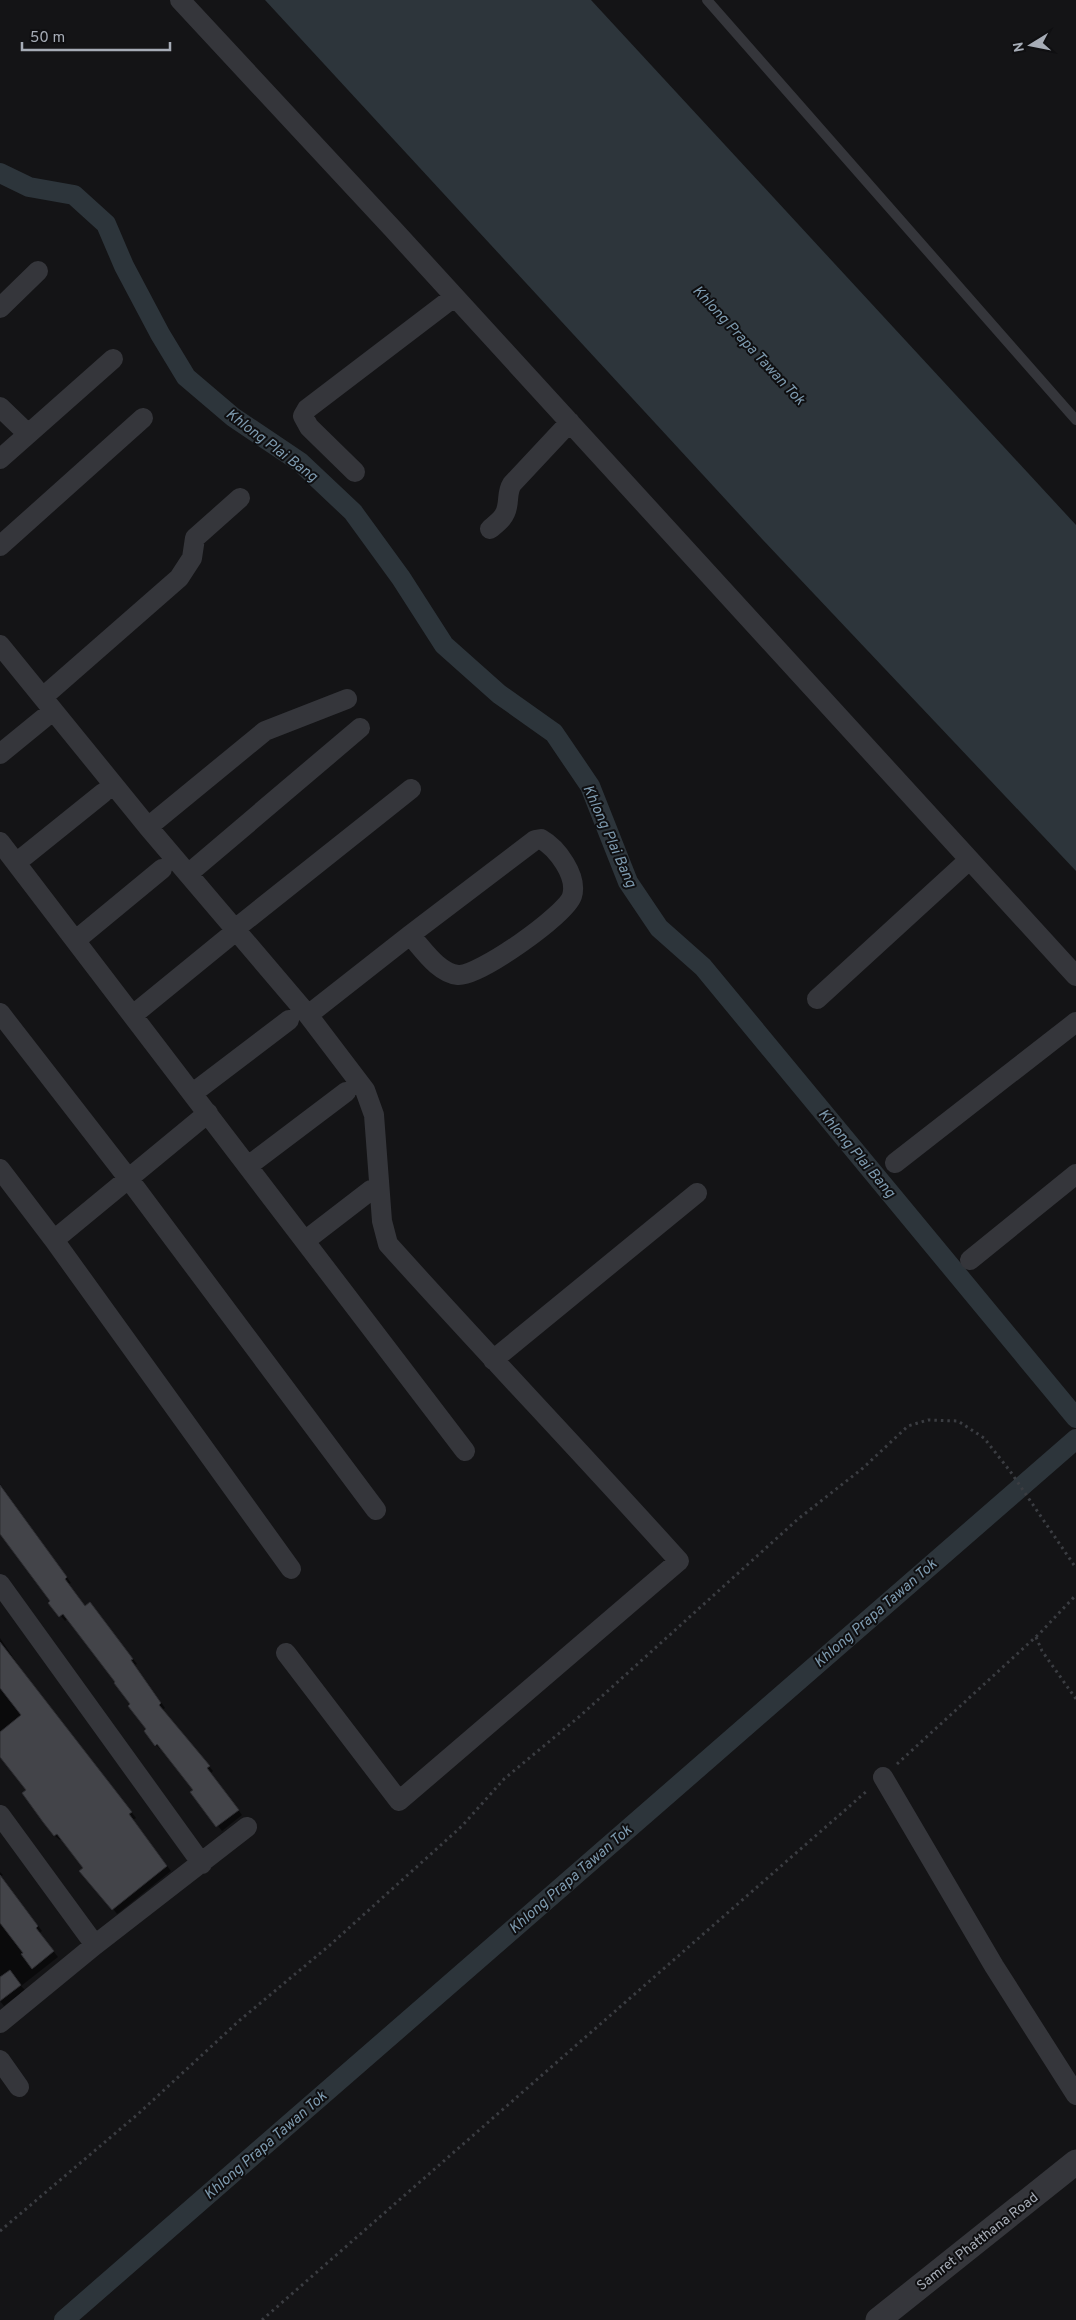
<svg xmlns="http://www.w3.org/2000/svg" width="1076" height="2320" viewBox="0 0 1076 2320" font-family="Overpass,sans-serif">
<rect width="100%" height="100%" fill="#141416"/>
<path fill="#2d353b" d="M265 0H591L1076 525V871L763 540Z"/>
<path fill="#0007" d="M0 1484 71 1583 69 1584 86 1607 94 1609 137 1664 135 1665 165 1708 162 1710 213 1771 211 1773 242 1815 222 1831 191 1792 194 1790 162 1748 160 1749 156 1745 117 1682 68 1618 65 1621 50 1603 52 1601 0 1528Z
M0 1638 21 1669 136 1818 133 1820 171 1871 117 1914 62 1839 60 1840 55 1836 24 1793 27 1790 0 1755Z
M0 1872 3 1875 1 1876 42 1931 39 1933 58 1957 21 1986 25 1990 4 2006 0 2001Z"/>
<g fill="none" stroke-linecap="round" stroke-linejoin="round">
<path stroke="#2d353b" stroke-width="20" d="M0 173 29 187 74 195 106 224 124 266 160 334 186 377 233 417 300 462 353 512 401 578 444 645 499 694 554 733 590 786 628 882 659 928 703 967 1076 1418
M64 2320 1076 1439"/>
</g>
<path fill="#434449" stroke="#2e2e32" d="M0 1485 67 1577 65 1579 85 1606 90 1602 133 1659 131 1660 161 1703 159 1705 210 1766 207 1768 239 1810 216 1827 190 1792 193 1790 157 1744 155 1746 144 1731 146 1729 128 1706 130 1704 114 1683 115 1682 63 1614 59 1617 48 1603 50 1601 0 1534Z
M0 1642 132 1812 129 1814 167 1866 112 1910 79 1871 83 1868 57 1834 54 1836 43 1822 22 1793 26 1790 0 1757V1732L21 1715 0 1688Z
M0 1875 38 1926 36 1928 54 1951 32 1969 21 1954 23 1953 0 1923Z
M10 1970 21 1985 0 2001V1977Z"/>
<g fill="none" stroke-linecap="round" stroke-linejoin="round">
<path stroke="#3b3d42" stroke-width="3" stroke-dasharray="2.5 4" stroke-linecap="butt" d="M1036 1637 1042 1651 1076 1699
M897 1764 1040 1633 1076 1595
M0 2231 138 2114 240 2020 330 1945 462 1826 504 1779 580 1716 798 1519 863 1468 908 1426 928 1420 958 1421 984 1438 1010 1471 1076 1568
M262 2320 868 1790"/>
<path stroke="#35363b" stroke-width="10" d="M707 0 1076 420"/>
<path stroke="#35363b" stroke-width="20" d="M180 0 392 228 1076 976
M0 308 38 271
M0 407 28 434
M0 459 113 359
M355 472 309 427 303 416 307 409 454 297
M490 529C497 523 505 518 507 507 509 499 507 492 512 484L570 422
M0 546 143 418
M0 645 148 827 308 1015 365 1090 374 1115 382 1221 388 1244C484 1351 583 1454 679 1561L399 1801 286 1653
M43 697 179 578 192 558 195 538 240 498
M0 754 44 718
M148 827 265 731 347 699
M0 842 465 1451
M16 863 103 793
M188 874 360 728
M235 929 411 789
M76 940 162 869
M817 999 969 860
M0 1013 128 1178 376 1510
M133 1015 231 935
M308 1015 410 935 535 840 541 839C557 848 578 876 572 896 566 915 478 977 458 975 438 973 423 949 410 935
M193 1093 289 1020
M895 1163 1076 1022
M248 1166 346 1092
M0 1169 54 1240 291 1569
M54 1240 208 1113
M306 1240 371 1190
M970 1260 1076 1174
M493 1360 697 1193
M0 1584 202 1864
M883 1777 994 1966 1076 2095
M0 1815 95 1945
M0 2023 95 1945 247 1827
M0 2060 19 2087"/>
<path stroke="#35363b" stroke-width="25" d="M878 2320 1076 2162"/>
</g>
<g text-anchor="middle" stroke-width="4" stroke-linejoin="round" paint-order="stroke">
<g font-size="14" fill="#a6acb6" stroke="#0f0f11">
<text transform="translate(977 2241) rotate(-38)" y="5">Samret Phatthana Road</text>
</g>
<g font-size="15" font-style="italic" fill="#7e9bb0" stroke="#0f0f11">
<text transform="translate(749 345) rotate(47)" y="5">Khlong Prapa Tawan Tok</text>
<text transform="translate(272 445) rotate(37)" y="5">Khlong Plai Bang</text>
<text transform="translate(610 836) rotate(66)" y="5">Khlong Plai Bang</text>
<text transform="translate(857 1153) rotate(50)" y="5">Khlong Plai Bang</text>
<text transform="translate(875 1613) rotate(-41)" y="5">Khlong Prapa Tawan Tok</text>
<text transform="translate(570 1879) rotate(-41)" y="5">Khlong Prapa Tawan Tok</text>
<text transform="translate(265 2145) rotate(-41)" y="5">Khlong Prapa Tawan Tok</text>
</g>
</g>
<g transform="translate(1031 45) rotate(260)" stroke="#0f0f11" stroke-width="4" paint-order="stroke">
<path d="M0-4L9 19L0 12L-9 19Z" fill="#a6acb6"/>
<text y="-8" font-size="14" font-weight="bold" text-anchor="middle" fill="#a6acb6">N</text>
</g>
<path d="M22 42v8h148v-8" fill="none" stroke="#a6acb6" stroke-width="2.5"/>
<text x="30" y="42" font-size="15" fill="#a6acb6" stroke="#0f0f11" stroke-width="4" paint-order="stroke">50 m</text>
</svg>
